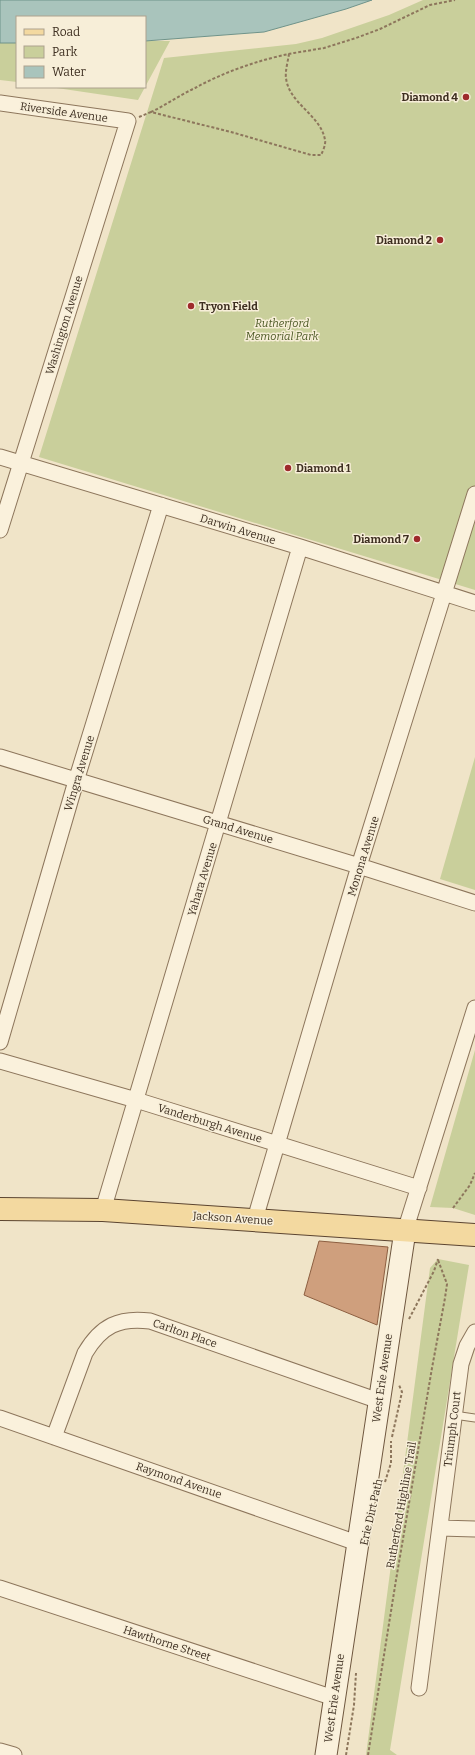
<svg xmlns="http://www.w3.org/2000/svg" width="475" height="1755" viewBox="0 0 475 1755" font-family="Bitter,serif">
<rect width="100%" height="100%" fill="#f0e4c8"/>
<path fill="#c9cf9b" d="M423 0H475V590L39 457 164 58 296 44 322 38 389 15Z
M145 41H170L138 100 50 87H145Z
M0 43H17V82L0 80Z
M475 757V890L440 879Z
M475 1050V1215L453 1208 430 1207Z
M438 1259 469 1265 390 1750 397 1755H366L430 1268Z"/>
<path fill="#a9c4bc" stroke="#6f938a" d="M0 0H372L346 9 264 32 145 41V17H17V43H0Z"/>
<path fill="#cf9f7d" stroke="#8d5f41" d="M319 1241 388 1247 377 1325 304 1295Z"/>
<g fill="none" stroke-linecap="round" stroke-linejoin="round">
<g stroke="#8d765c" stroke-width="9">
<path id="lane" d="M454 1415 475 1418"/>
</g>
<g stroke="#8d765c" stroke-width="17">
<path id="street" d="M0 103 128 121 0 530
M0 457 300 547 475 603
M0 757 359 866 475 903
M0 1042 76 781 161 505
M0 1061 136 1100 419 1188
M103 1210 300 547
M255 1219 359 866 475 494
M405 1231 475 1008
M0 1418 357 1543
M54 1437 85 1353C101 1326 119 1317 150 1321L379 1401
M440 1528 475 1529
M0 1588 334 1698
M419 1688 461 1364 467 1346 475 1332
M0 1751 14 1755"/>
</g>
<g stroke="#6f573f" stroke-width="23">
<path id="secondary" d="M326 1755 405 1231"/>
</g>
<g stroke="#5b4430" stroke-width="24">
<path id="primary" d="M0 1209 103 1210 475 1235"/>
</g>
<path stroke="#8d765c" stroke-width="2" stroke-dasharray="3 2" stroke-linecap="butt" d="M289 54C288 61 285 71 286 78 289 104 321 115 325 140 326 144 323 151 321 155H311L231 132 151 112C166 105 180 95 195 88 224 72 261 59 294 53L324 48 356 38 380 29 430 5 455 0
M139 117 151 112
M453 1208 470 1185 475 1173
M409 1319 434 1271 438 1259
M392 1437 402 1392 399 1385
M385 1482 391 1463V1441
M346 1755 354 1705 356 1673
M368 1755 396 1580 432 1368 445 1298 447 1284 438 1260"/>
<use href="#lane" stroke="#faf1dc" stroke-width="7"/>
<use href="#street" stroke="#faf1dc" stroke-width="15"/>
<use href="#secondary" stroke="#faf1dc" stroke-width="21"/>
<use href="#primary" stroke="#f3d9a0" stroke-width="22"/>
</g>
<g fill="#9e2a2b" stroke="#f7eed8" stroke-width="1.5">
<circle cx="466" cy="97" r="4"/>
<circle cx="440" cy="240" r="4"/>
<circle cx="191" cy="306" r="4"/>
<circle cx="288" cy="468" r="4"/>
<circle cx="417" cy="539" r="4"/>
</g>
<g text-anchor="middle" stroke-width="3" stroke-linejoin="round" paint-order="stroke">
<g font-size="11" font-weight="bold" fill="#3d2e20" stroke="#f7eed8" text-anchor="end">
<text x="458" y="101">Diamond 4</text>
<text x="432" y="244">Diamond 2</text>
<text x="199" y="310" text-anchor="start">Tryon Field</text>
<text x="296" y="472" text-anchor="start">Diamond 1</text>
<text x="409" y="543">Diamond 7</text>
</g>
<g font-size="11" fill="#3d2e20" stroke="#f7eed8">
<text transform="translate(64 112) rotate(8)" y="4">Riverside Avenue</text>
<text transform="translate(64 325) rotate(-73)" y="4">Washington Avenue</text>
<text transform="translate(238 529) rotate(17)" y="4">Darwin Avenue</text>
<text transform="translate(79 773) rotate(-73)" y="4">Wingra Avenue</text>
<text transform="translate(238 829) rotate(17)" y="4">Grand Avenue</text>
<text transform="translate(363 856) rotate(-73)" y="4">Monona Avenue</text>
<text transform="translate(202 879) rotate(-73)" y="4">Yahara Avenue</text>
<text transform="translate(210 1123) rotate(17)" y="4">Vanderburgh Avenue</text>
<text transform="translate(233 1218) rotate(4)" y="4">Jackson Avenue</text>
<text transform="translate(185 1333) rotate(19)" y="4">Carlton Place</text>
<text transform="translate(382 1378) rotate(-82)" y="4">West Erie Avenue</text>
<text transform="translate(452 1429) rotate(-83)" y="4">Triumph Court</text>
<text transform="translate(179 1480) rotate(19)" y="4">Raymond Avenue</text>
<text transform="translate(401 1505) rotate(-80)" y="4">Rutherford Highline Trail</text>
<text transform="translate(371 1512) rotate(-77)" y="4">Erie Dirt Path</text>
<text transform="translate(167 1643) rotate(18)" y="4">Hawthorne Street</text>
<text transform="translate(334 1698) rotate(-82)" y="4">West Erie Avenue</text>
</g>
<g font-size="11" font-style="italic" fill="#4d5a26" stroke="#f7eed8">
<text x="282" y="327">Rutherford<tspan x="282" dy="13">Memorial Park</tspan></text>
</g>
</g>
<rect x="16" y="16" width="130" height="72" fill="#f7eed8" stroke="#ada18e"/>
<rect x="24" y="29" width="20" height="6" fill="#f3d9a0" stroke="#ada18e"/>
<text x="52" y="36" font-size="12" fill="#3d2e20">Road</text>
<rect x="24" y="46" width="20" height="12" fill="#c9cf9b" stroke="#ada18e"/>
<text x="52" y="56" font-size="12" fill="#3d2e20">Park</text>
<rect x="24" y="66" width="20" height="12" fill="#a9c4bc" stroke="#ada18e"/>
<text x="52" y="76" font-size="12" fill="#3d2e20">Water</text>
</svg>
